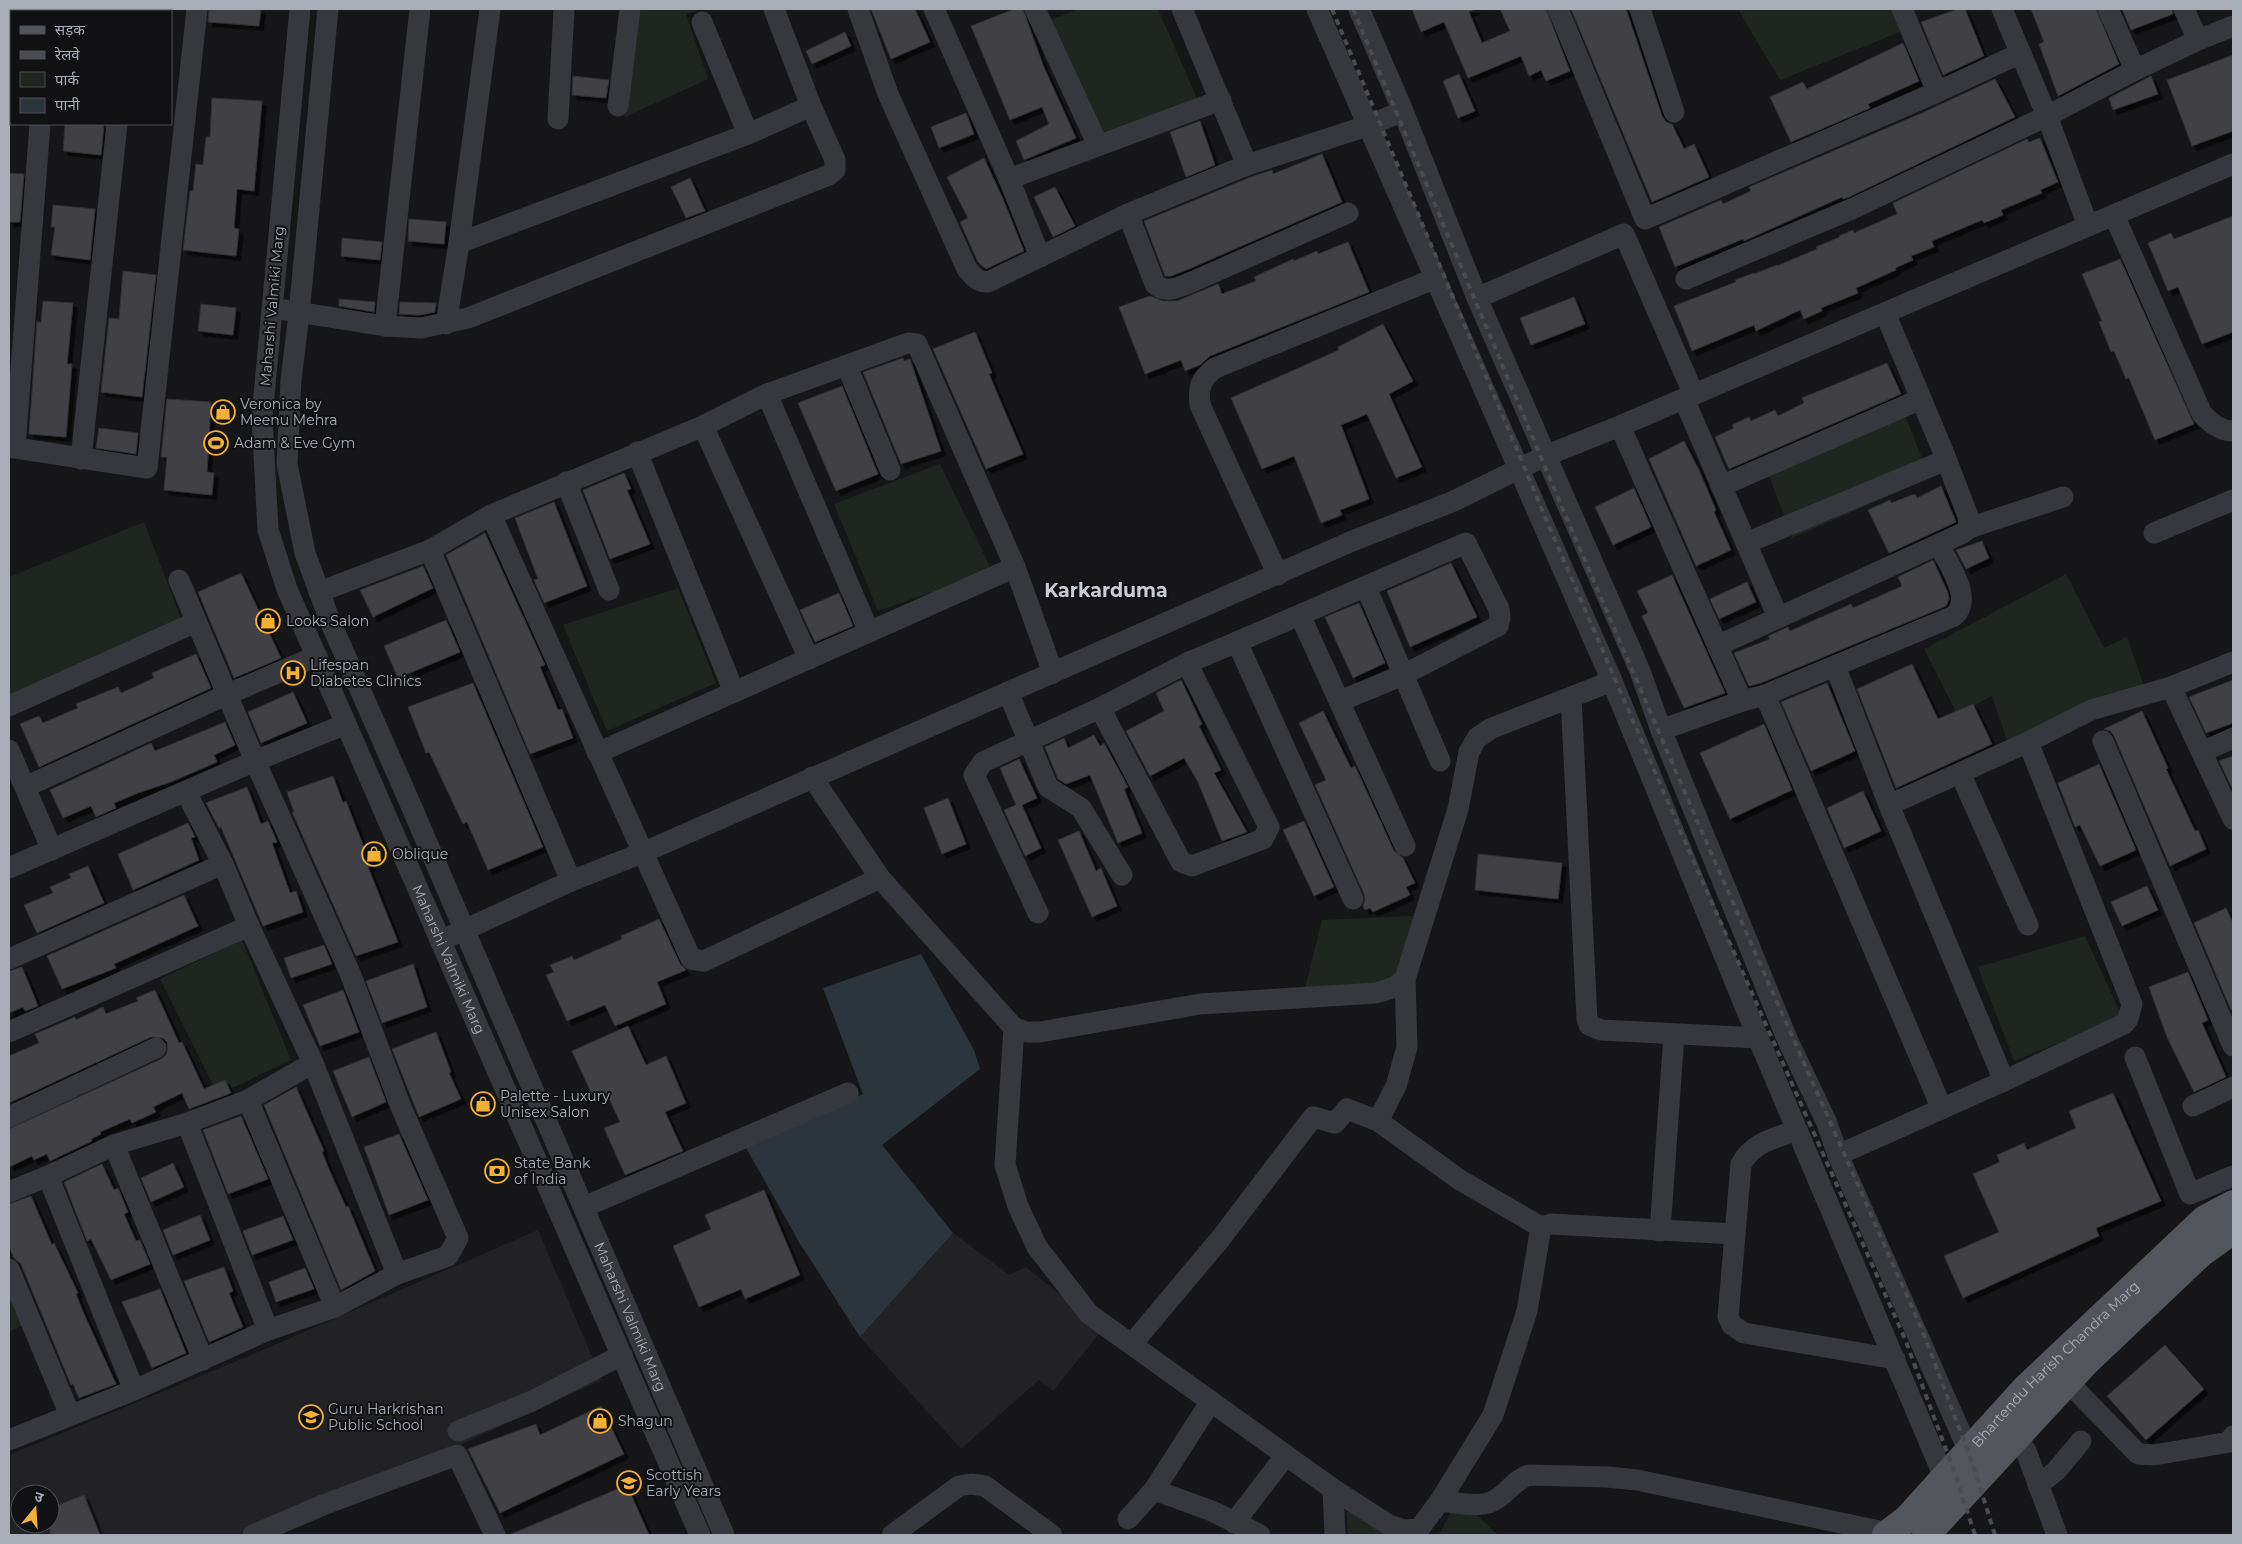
<svg xmlns="http://www.w3.org/2000/svg" width="2242" height="1544" viewBox="0 0 2242 1544" font-family="Montserrat,'Noto Sans Devanagari',sans-serif">
<defs>
<filter id="shadow"><feDropShadow dx="4.5" dy="4.5" stdDeviation="0" flood-color="#0009"/></filter>
</defs>
<rect width="100%" height="100%" fill="#161618"/>
<path fill="#222225" fill-rule="evenodd" d="M538 1230 602 1380 263 1535H9V1455L251 1355ZM20 1494H50V1524H20Z
M953 1233 1009 1275 1026 1267 1103 1329 1053 1391 1039 1380 961 1449 860 1337Z"/>
<path fill="#1e261f" d="M9 9H113V11H11V36L9 35Z
M636 9H703L686 14 708 79 625 117Z
M1078 9H1158L1200 105 1100 144 1046 22Z
M1738 9H1895L1905 30 1780 80Z
M1903 411 1930 478 1792 538 1769 475Z
M940 464 992 571 878 611 834 504Z
M144 522 182 621 9 707V577Z
M2066 574 2104 648 2127 637 2146 692 2011 752 1992 696 1957 714 1924 649Z
M678 588 716 683 607 731 563 625Z
M1413 916 1393 998 1303 996 1322 920Z
M2085 936 2122 1017 2014 1061 1978 967Z
M242 940 291 1060 218 1095 160 979Z
M9 1271 32 1320 9 1332Z
M1458 1497 1498 1535H1439Z
M1346 1507 1398 1535H1348Z"/>
<path fill="#2c353c" d="M921 954 974 1050 980 1069 882 1145 953 1233 860 1337 799 1242 745 1146 863 1094 823 988Z"/>
<path fill="#404145" stroke="#303034" filter="url(#shadow)" d="M209 9H261L259 26 208 22Z
M871 9H915L930 42 891 59Z
M1014 9H1023L1043 65 1076 138 1024 160 1016 141 1049 124 1042 107 1010 120 971 26Z
M1412 9H1476L1469 12 1482 43 1510 31 1500 9H1546L1570 71 1546 81 1541 70 1529 76 1521 56 1468 78 1444 22 1421 32Z
M1571 9H1626L1662 116 1666 122 1672 124 1684 149 1694 144 1709 177 1652 202Z
M1958 9H1965L1984 56 1943 75 1921 22Z
M2031 9H2096L2119 64 2058 96 2039 44 2044 42Z
M2122 9H2172L2173 14 2131 30Z
M845 32 851 46 812 64 806 51Z
M1903 43 1919 81 1868 104 1870 108 1791 142 1770 97 1803 82 1807 89Z
M2233 55V131L2192 146 2167 80Z
M1459 74 1475 111 1458 118 1443 81Z
M573 76 609 80 606 98 572 95Z
M2151 76 2158 94 2113 110 2109 98Z
M1995 79 2015 117 1849 197 1843 199 1842 197 1744 241 1743 239 1675 267 1659 227 1721 200 1723 204 1751 191 1749 187 1922 113Z
M212 98 262 101 254 191 237 189 234 228 239 229 236 256 183 250 190 191H193L196 164 203 165 206 137H210Z
M966 113 974 134 939 148 931 127Z
M1200 121 1215 165 1186 177 1170 132Z
M65 124H104L101 155 63 151Z
M2040 138 2058 182 2040 190 2042 193 2001 210 2003 215 1984 223 1982 220 1932 241 1934 247 1911 256 1913 260 1895 268 1896 270 1856 288 1858 293 1821 308 1822 311 1804 319 1800 310 1756 331 1754 325 1692 351 1674 306 1736 282 1735 280 1754 273V274L1777 265V266L1817 249 1816 247 1840 237 1839 236 1853 230 1854 233 1897 214 1893 203 2027 139 2029 142Z
M1322 154 1342 202 1189 269 1171 276H1165L1144 221 1251 177 1272 170 1273 174Z
M984 158 1003 199 1024 251 986 269 978 262 960 222 968 218 947 177Z
M9 173 24 174 20 222H9Z
M690 178 705 211 686 218 671 187Z
M1055 187 1075 226 1053 237 1034 197Z
M53 205 95 209 90 260 51 255 55 227H51Z
M2233 216V332L2202 344 2178 287 2168 291 2148 243 2171 233 2174 239Z
M409 219 446 222 444 244 408 241Z
M342 238 382 242 380 260 341 256Z
M1348 242 1369 292 1210 356 1200 365 1185 371 1181 360 1145 374 1119 307 1150 296 1163 301H1177L1218 284 1222 294 1256 281 1254 277 1293 259 1294 261 1317 251 1318 254Z
M2120 259 2194 424 2155 440 2129 378 2126 379 2114 351 2111 352 2099 322 2102 321 2082 274Z
M123 271 156 275 142 397 101 392 109 318 119 319Z
M1574 297 1585 324 1531 345 1520 318Z
M339 299 375 302 374 312 339 306Z
M43 301 73 303 67 364H72L66 437 29 434 37 322H41Z
M400 302 436 303 435 312 420 315 399 314Z
M201 304 236 308 233 335 198 331Z
M1383 324 1413 381 1389 394 1422 467 1396 478 1367 414 1341 425 1369 499 1340 510 1342 515 1321 523 1294 456 1262 469 1231 398 1339 350 1338 347Z
M975 332 992 373 989 374 1023 454 986 469 933 349Z
M903 358 904 361 910 359 911 362 941 451 901 464 863 372Z
M1887 363 1901 394 1729 469 1715 437 1734 428 1732 425 1749 417 1751 421 1775 410 1778 416 1804 403 1802 398Z
M842 386 878 474 836 491 798 403Z
M167 399 211 402 207 472 214 473 212 495 164 490 167 457H161Z
M99 428 138 433 136 454 96 448Z
M1684 441 1699 470 1716 510 1714 512 1731 550 1696 566 1649 459Z
M624 473 631 489 627 490 650 544 610 559 583 490Z
M1941 486 1956 522 1889 553 1868 510 1890 500 1891 503 1915 494 1917 498Z
M1634 488 1651 527 1613 545 1595 507Z
M554 502 587 586 544 603 534 580 538 579 515 518Z
M485 533 545 665 540 667 558 710 562 709 573 738 530 754 446 555Z
M1982 541 1989 558 1966 569 1956 550Z
M1933 560 1948 593 1949 599 1946 606 1761 683 1749 686 1734 653 1770 639 1768 636 1788 627 1790 631 1851 604 1853 608 1902 586 1898 577Z
M1451 563 1477 617 1410 647 1387 591Z
M423 566 433 588 373 617 360 590Z
M241 573 281 658 234 678 198 592Z
M1672 575 1725 693 1684 708 1642 616 1648 613 1637 591Z
M1747 582 1756 602 1719 619 1710 599Z
M839 593 853 626 815 642 800 610Z
M1359 603 1385 663 1353 678 1325 617Z
M446 620 460 652 398 678 384 646Z
M196 654 211 688 39 767 20 724 39 716 43 723 78 708 76 704 118 687 121 693 154 678 152 673Z
M1912 664 1938 719 1973 704 1992 744 1896 788 1857 689Z
M1181 680 1202 724 1199 726 1221 770 1214 773 1247 832 1222 841 1198 782 1184 758 1150 776 1126 731 1164 711 1156 693Z
M2233 680V723L2206 733 2189 697Z
M473 683 543 847 488 870 467 822 463 824 429 752 426 753 408 707Z
M1827 683 1855 751 1811 771 1781 702Z
M293 692 307 723 261 743 248 712Z
M1323 711 1351 768 1355 766 1394 851 1403 858 1415 883 1406 887 1410 895 1373 912 1370 908 1365 910 1363 906 1365 900 1364 894 1315 785 1326 780 1299 723Z
M2142 711 2168 768 2166 769 2195 831 2198 830 2206 849 2170 866 2114 736 2110 731 2104 729Z
M225 722 235 745 214 755 217 762 171 782 138 793 114 803 116 808 96 817 91 806 63 818 50 790 151 743 155 751Z
M1764 724 1792 790 1730 819 1700 753Z
M1094 735 1100 746 1104 743 1128 787 1124 789 1142 833 1118 843 1090 775 1066 784 1058 779 1045 747 1064 738 1068 748Z
M2233 756V790L2219 761Z
M1019 759 1037 798 1022 805 1041 848 1025 856 1004 810 1016 805 1000 768Z
M2099 764 2136 850 2100 866 2080 825 2075 827 2058 783Z
M333 776 343 803 346 801 371 866 368 867 398 942 356 956 292 812H294L287 792Z
M247 787 261 824 268 821 277 842 272 843 290 893 296 891 303 912 263 926 221 827 219 828 206 803Z
M1863 791 1881 831 1844 848 1827 808Z
M948 798 966 844 942 854 924 808Z
M1304 821 1334 887 1314 896 1283 830Z
M188 823 195 837 191 838 199 860 133 890 118 854Z
M1079 831 1096 871 1101 868 1117 906 1092 917 1058 840Z
M1478 854 1562 863 1558 899 1475 890Z
M88 866 104 903 37 933 24 905 53 893 50 887 71 878 69 874Z
M2147 886 2158 910 2122 926 2111 902Z
M184 895 198 926 114 964 116 968 62 989 47 956Z
M2226 908 2233 923V1009L2231 1010 2194 923Z
M659 919 680 964 686 970 657 982 666 1004 615 1026 605 1005 567 1021 546 975 554 972 550 965 572 956 574 960 622 939 621 936Z
M324 945 332 964 291 978 284 958Z
M413 964 427 1007 382 1023 366 981Z
M22 967 38 1006 25 1011 23 1007 9 1013V971Z
M2188 972 2208 1020 2202 1023 2226 1077 2194 1092 2167 1037 2149 987Z
M155 990 179 1043 182 1042 204 1089 225 1080 231 1093 189 1109 182 1093 153 1107 156 1112 132 1123 130 1119 100 1132 101 1134 91 1139 92 1141 50 1161 47 1154 34 1160 32 1156 9 1167V1129L161 1059 166 1055 168 1049 167 1042 163 1038 151 1037 9 1103V1056L39 1043 35 1034 75 1017 76 1020 103 1007 106 1014 138 1001 136 998Z
M343 990 359 1032 320 1046 303 1005Z
M628 1026 646 1065 666 1056 686 1103 665 1112 683 1151 625 1175 604 1128 620 1122 607 1094 594 1099 572 1051Z
M436 1032 451 1072 449 1073 461 1099 419 1117 392 1049Z
M369 1057 386 1102 352 1117 333 1071Z
M296 1087 324 1151 322 1152 328 1167 346 1207 348 1206 375 1271 341 1290 264 1105Z
M2113 1093 2161 1201 2096 1228 2099 1236 1963 1298 1944 1256 1999 1232 1973 1174 2000 1162 1997 1155 2024 1143 2027 1150 2076 1128 2069 1111Z
M241 1116 268 1179 228 1194 203 1130Z
M399 1134 428 1200 389 1215 364 1147Z
M173 1163 184 1187 151 1202 141 1178Z
M102 1164 114 1190 118 1188 128 1212 124 1214 136 1241 140 1240 150 1264 111 1280 91 1239 87 1241 64 1182Z
M764 1190 800 1275 745 1299 741 1289 699 1307 673 1246 711 1229 705 1215Z
M31 1196 52 1245 54 1243 78 1293 76 1294 84 1314 116 1384 79 1398 73 1384 71 1385 21 1264 14 1258 9 1247V1204Z
M200 1215 210 1240 173 1255 163 1230Z
M283 1216 293 1240 252 1255 243 1231Z
M224 1267 233 1291 229 1293 243 1327 209 1342 184 1281Z
M305 1268 314 1289 276 1302 269 1282Z
M160 1289 186 1353 152 1368 122 1302Z
M2165 1345 2204 1389 2146 1440 2107 1396Z
M601 1406 624 1454 500 1513 468 1449 536 1424 540 1435Z
M627 1485 649 1535H509Z
M84 1495 100 1535H50V1508Z"/>
<g fill="none" stroke-linecap="round" stroke-linejoin="round">
<g stroke="#37383d" stroke-width="21">
<path id="s1" d="M300 9 262 417 268 530 287 589 700 1535"/>
<path id="s2" d="M328 9 299 314 291 380 287 464 305 553 330 621 413 810 724 1535"/>
<path d="M858 9 888 94 967 269C974 277 977 282 988 282L1128 214 1247 165 1370 125 1403 111"/>
<path d="M934 9 1009 179 1040 257"/>
<path d="M1035 9 1098 145"/>
<path d="M1182 9 1247 165"/>
<path d="M1317 9 1612 681 1758 1038 1950 1491"/>
<path d="M1359 9 1403 111 1477 298 1640 671 1661 730 1788 1041 1826 1121 1838 1155 1974 1463"/>
<path d="M1558 9 1645 219 1937 92 2021 53"/>
<path d="M1640 9 1674 112"/>
<path d="M1902 9 1937 92"/>
<path d="M2002 9 2047 116 2088 226"/>
<path d="M2108 9 2135 70"/>
<path d="M2184 9 2198 40"/>
<path d="M129 11V9"/>
<path d="M702 22 748 134"/>
<path d="M618 106 630 9"/>
<path d="M558 119 564 9"/>
<path d="M1009 179 1221 100"/>
<path d="M1128 214 1155 284C1166 295 1181 286 1194 281L1348 213"/>
<path d="M2114 215 2202 414C2211 423 2220 431 2233 431"/>
<path d="M459 243 748 134 811 106"/>
<path d="M1686 279 1854 208 2047 116 2135 70 2198 40 2233 26"/>
<path d="M1477 298 1624 234 1694 395"/>
<path d="M285 310 385 326 421 328 468 318 829 175 835 170V160L811 106 774 9"/>
<path d="M446 324 459 243 490 9"/>
<path d="M385 326 420 9"/>
<path d="M847 366 890 470"/>
<path d="M767 394 869 632"/>
<path d="M1684 399 1778 617"/>
<path d="M703 426 809 659"/>
<path d="M1620 426 1742 701"/>
<path d="M9 447 147 468 197 9"/>
<path d="M15 447 40 124"/>
<path d="M637 452 734 692"/>
<path d="M81 459 117 124"/>
<path d="M566 482 609 590"/>
<path d="M1721 486 1921 399"/>
<path d="M491 515 691 959 704 961 880 878"/>
<path d="M1969 528 2063 497"/>
<path d="M2154 533 2233 500"/>
<path d="M1746 543 1946 460"/>
<path d="M430 550 571 881"/>
<path d="M1278 575 1200 405C1198 388 1200 379 1215 368L1436 278"/>
<path d="M1366 587 1440 761"/>
<path d="M319 592 430 550 491 515 703 426 767 394 908 343 917 344 1015 567 1053 673"/>
<path d="M1300 615 1405 846"/>
<path d="M1719 645 1963 533 1969 528 1968 516 1943 451 1885 313"/>
<path d="M1835 666 1889 805 2004 1081"/>
<path d="M2171 687 2233 819"/>
<path d="M1008 692 1048 787 1081 808 1122 875"/>
<path d="M1765 695 1942 1109"/>
<path d="M1571 697 1587 1019 1589 1025 1601 1030 1758 1038"/>
<path d="M1340 701 1403 675 1498 626 1500 618 1499 609 1466 543 1237 642 1353 899"/>
<path d="M9 706 196 622"/>
<path d="M1100 708 1181 862 1192 866 1263 839 1269 827 1187 663"/>
<path d="M1661 730 1742 701 1765 695 1954 616C1974 598 1948 564 1939 545"/>
<path d="M2103 741 2233 1046"/>
<path d="M2028 742 2091 710 2171 687 2233 662"/>
<path d="M9 750 52 850"/>
<path d="M2202 752 2233 738"/>
<path d="M597 753 1015 567"/>
<path d="M1960 773 2028 925"/>
<path d="M812 777 880 878 1014 1028 1027 1032H1040L1200 1004 1376 993 1395 987 1405 979 1458 809 1469 752 1477 738 1490 729 1612 681"/>
<path d="M25 787 228 694 317 656"/>
<path d="M186 792 223 864 249 926 313 1063 397 1274"/>
<path d="M9 868 255 761 346 724"/>
<path d="M1038 913 974 775 983 762 1100 708 1187 663 1237 642"/>
<path d="M440 941 571 881 642 853 1350 542 1454 501 1545 456 1620 426 2233 164"/>
<path d="M9 959 223 864"/>
<path d="M1014 1028 1005 1165 1018 1206 1037 1247 1089 1314 1333 1489 1389 1525 1404 1530 1419 1529 1440 1501 1493 1415 1527 1311 1541 1227 1551 1224 1734 1234"/>
<path d="M9 1032 249 926"/>
<path d="M2135 1057 2190 1194 2233 1176"/>
<path d="M248 1100 335 1307"/>
<path d="M2193 1106 2233 1087"/>
<path d="M9 1117 156 1048"/>
<path d="M1378 1121 1396 1086 1407 1047 1405 979"/>
<path d="M187 1123 268 1330"/>
<path d="M1797 1130C1776 1138 1753 1142 1741 1164L1728 1317 1732 1325 1744 1333 1895 1359"/>
<path d="M114 1145 203 1360"/>
<path d="M1838 1155 2004 1081 2124 1024 2128 1019 2132 1004 2028 742 1889 805"/>
<path d="M48 1176 134 1390"/>
<path d="M9 1192 48 1176 114 1145 187 1123 248 1100 313 1063"/>
<path d="M584 1207 848 1093"/>
<path d="M1660 1231 1674 1035"/>
<path d="M9 1269 70 1415"/>
<path d="M1132 1344 1221 1238 1313 1117 1335 1123 1347 1109 1378 1121 1460 1180 1541 1227"/>
<path d="M2068 1382 2138 1454 2154 1455 2230 1442 2233 1436"/>
<path d="M1211 1401 1154 1490 1212 1511 1260 1535"/>
<path d="M2009 1425 2026 1451 2057 1535"/>
<path d="M458 1431 532 1401 622 1355"/>
<path d="M9 1440 134 1390 268 1330 335 1307 397 1274 448 1256 458 1238 401 1107 350 973 255 761 179 580"/>
<path d="M2038 1485 2056 1471 2081 1441"/>
<path d="M1333 1489 1335 1535"/>
<path d="M1440 1501C1454 1502 1477 1508 1491 1502 1506 1496 1513 1480 1529 1475L1607 1477 1637 1480 1889 1533"/>
<path d="M1128 1519 1154 1490"/>
<path d="M1234 1523 1286 1455"/>
<path d="M253 1535 323 1505 457 1455 495 1535"/>
<path d="M892 1535 959 1486 971 1484 985 1486 1052 1535"/>
</g>
<g stroke="#53555c" stroke-width="28">
<path id="s3" d="M1886 1535 1907 1519 2026 1388 2205 1219 2233 1204"/>
<path d="M1926 1535 2087 1361 2200 1254 2233 1230"/>
</g>
<path stroke="#4a4c52" stroke-width="4" stroke-dasharray="6 5" stroke-linecap="butt" d="M1332 9 1546 519 1690 853 1905 1339 1954 1471 1975 1535
M1353 9 1564 512 1708 846 1923 1332 1973 1465 1995 1535"/>
</g>
<defs>
<g id="shop-ring" transform="scale(1.25)"><circle r="9.5" fill="#111113" stroke="#f2b134" stroke-width="1.5"/><path d="M-5-2.5h2.3a2.7 3.5 0 0 1 5.4 0H5L5.5 6h-11ZM-1.5-2.5h3a1.5 2.3 0 0 0-3 0Z" fill="#f2b134"/></g>
<g id="stadium-ring" transform="scale(1.25)"><circle r="9.5" fill="#111113" stroke="#f2b134" stroke-width="1.5"/><path d="M0-5a6.5 5 0 1 0 0 10a6.5 5 0 1 0 0-10ZM-3.5-1.8h7v3.6h-7Z" fill="#f2b134"/></g>
<g id="hospital-ring" transform="scale(1.25)"><circle r="9.5" fill="#111113" stroke="#f2b134" stroke-width="1.5"/><path d="M-5-5h3v3.5h4V-5h3V5h-3V1.5h-4V5h-3Z" fill="#f2b134"/></g>
<g id="bank-ring" transform="scale(1.25)"><circle r="9.5" fill="#111113" stroke="#f2b134" stroke-width="1.5"/><path d="M-6-4H6V4H-6ZM0-2.3a2.3 2.3 0 1 0 0 4.6a2.3 2.3 0 1 0 0-4.6Z" fill="#f2b134"/></g>
<g id="school-ring" transform="scale(1.25)"><circle r="9.5" fill="#111113" stroke="#f2b134" stroke-width="1.5"/><path d="M0-5L7-2L0 1L-7-2ZM-4 1L0 2.5L4 1V4Q0 6-4 4Z" fill="#f2b134"/></g>
</defs>
<g fill-rule="evenodd">
<use href="#shop-ring" x="223" y="412"/>
<use href="#stadium-ring" x="216" y="443"/>
<use href="#shop-ring" x="268" y="621"/>
<use href="#hospital-ring" x="293" y="673"/>
<use href="#shop-ring" x="374" y="854"/>
<use href="#shop-ring" x="483" y="1104"/>
<use href="#bank-ring" x="497" y="1171"/>
<use href="#school-ring" x="311" y="1417"/>
<use href="#shop-ring" x="600" y="1421"/>
<use href="#school-ring" x="629" y="1483"/>
</g>
<g text-anchor="middle" stroke-width="4" stroke-linejoin="round" paint-order="stroke">
<g font-size="14" fill="#a8adb8" stroke="#111113">
<text transform="translate(272 306) rotate(-85)" y="5">Maharshi Valmiki Marg</text>
<text dy="5" stroke="none"><textPath href="#s1" startOffset="989">Maharshi Valmiki Marg</textPath></text>
<text dy="5" stroke="none"><textPath href="#s2" startOffset="1378">Maharshi Valmiki Marg</textPath></text>
<text dy="5" stroke="none"><textPath href="#s3" startOffset="241">Bhartendu Harish Chandra Marg</textPath></text>
</g>
<g font-size="14" fill="#a8adb8" stroke="#111113" text-anchor="start">
<text x="240" y="409">Veronica by<tspan x="240" dy="16">Meenu Mehra</tspan></text>
<text x="234" y="448">Adam &amp; Eve Gym</text>
<text x="286" y="626">Looks Salon</text>
<text x="310" y="670">Lifespan<tspan x="310" dy="16">Diabetes Clinics</tspan></text>
<text x="392" y="859">Oblique</text>
<text x="500" y="1101">Palette - Luxury<tspan x="500" dy="16">Unisex Salon</tspan></text>
<text x="514" y="1168">State Bank<tspan x="514" dy="16">of India</tspan></text>
<text x="328" y="1414">Guru Harkrishan<tspan x="328" dy="16">Public School</tspan></text>
<text x="618" y="1426">Shagun</text>
<text x="646" y="1480">Scottish<tspan x="646" dy="16">Early Years</tspan></text>
</g>
<g font-size="19" font-weight="bold" fill="#c9ccd4" stroke="#111113">
<text x="1106" y="597">Karkarduma</text>
</g>
</g>
<rect width="2242" height="1544" fill="none" stroke="#a8adb8" stroke-width="20"/>
<rect x="10" y="10" width="162" height="115" fill="#111113" stroke="#4d4f55"/>
<rect x="20" y="26" width="25" height="8" fill="#53555c" stroke="#4d4f55"/>
<text x="55" y="35" font-size="15" fill="#a8adb8">सड़क</text>
<rect x="20" y="51" width="25" height="8" fill="#4a4c52" stroke="#4d4f55"/>
<text x="55" y="60" font-size="15" fill="#a8adb8">रेलवे</text>
<rect x="20" y="72" width="25" height="15" fill="#1e261f" stroke="#4d4f55"/>
<text x="55" y="85" font-size="15" fill="#a8adb8">पार्क</text>
<rect x="20" y="98" width="25" height="15" fill="#2c353c" stroke="#4d4f55"/>
<text x="55" y="110" font-size="15" fill="#a8adb8">पानी</text>
<g transform="translate(35 1509) rotate(18)"><circle r="24" fill="#111113" stroke="#4d4f55"/>
<path d="M0-4L9 19L0 12L-9 19Z" fill="#f2b134"/>
<text y="-8" font-size="14" font-weight="bold" text-anchor="middle" fill="#a8adb8">उ</text>
</g>
</svg>
